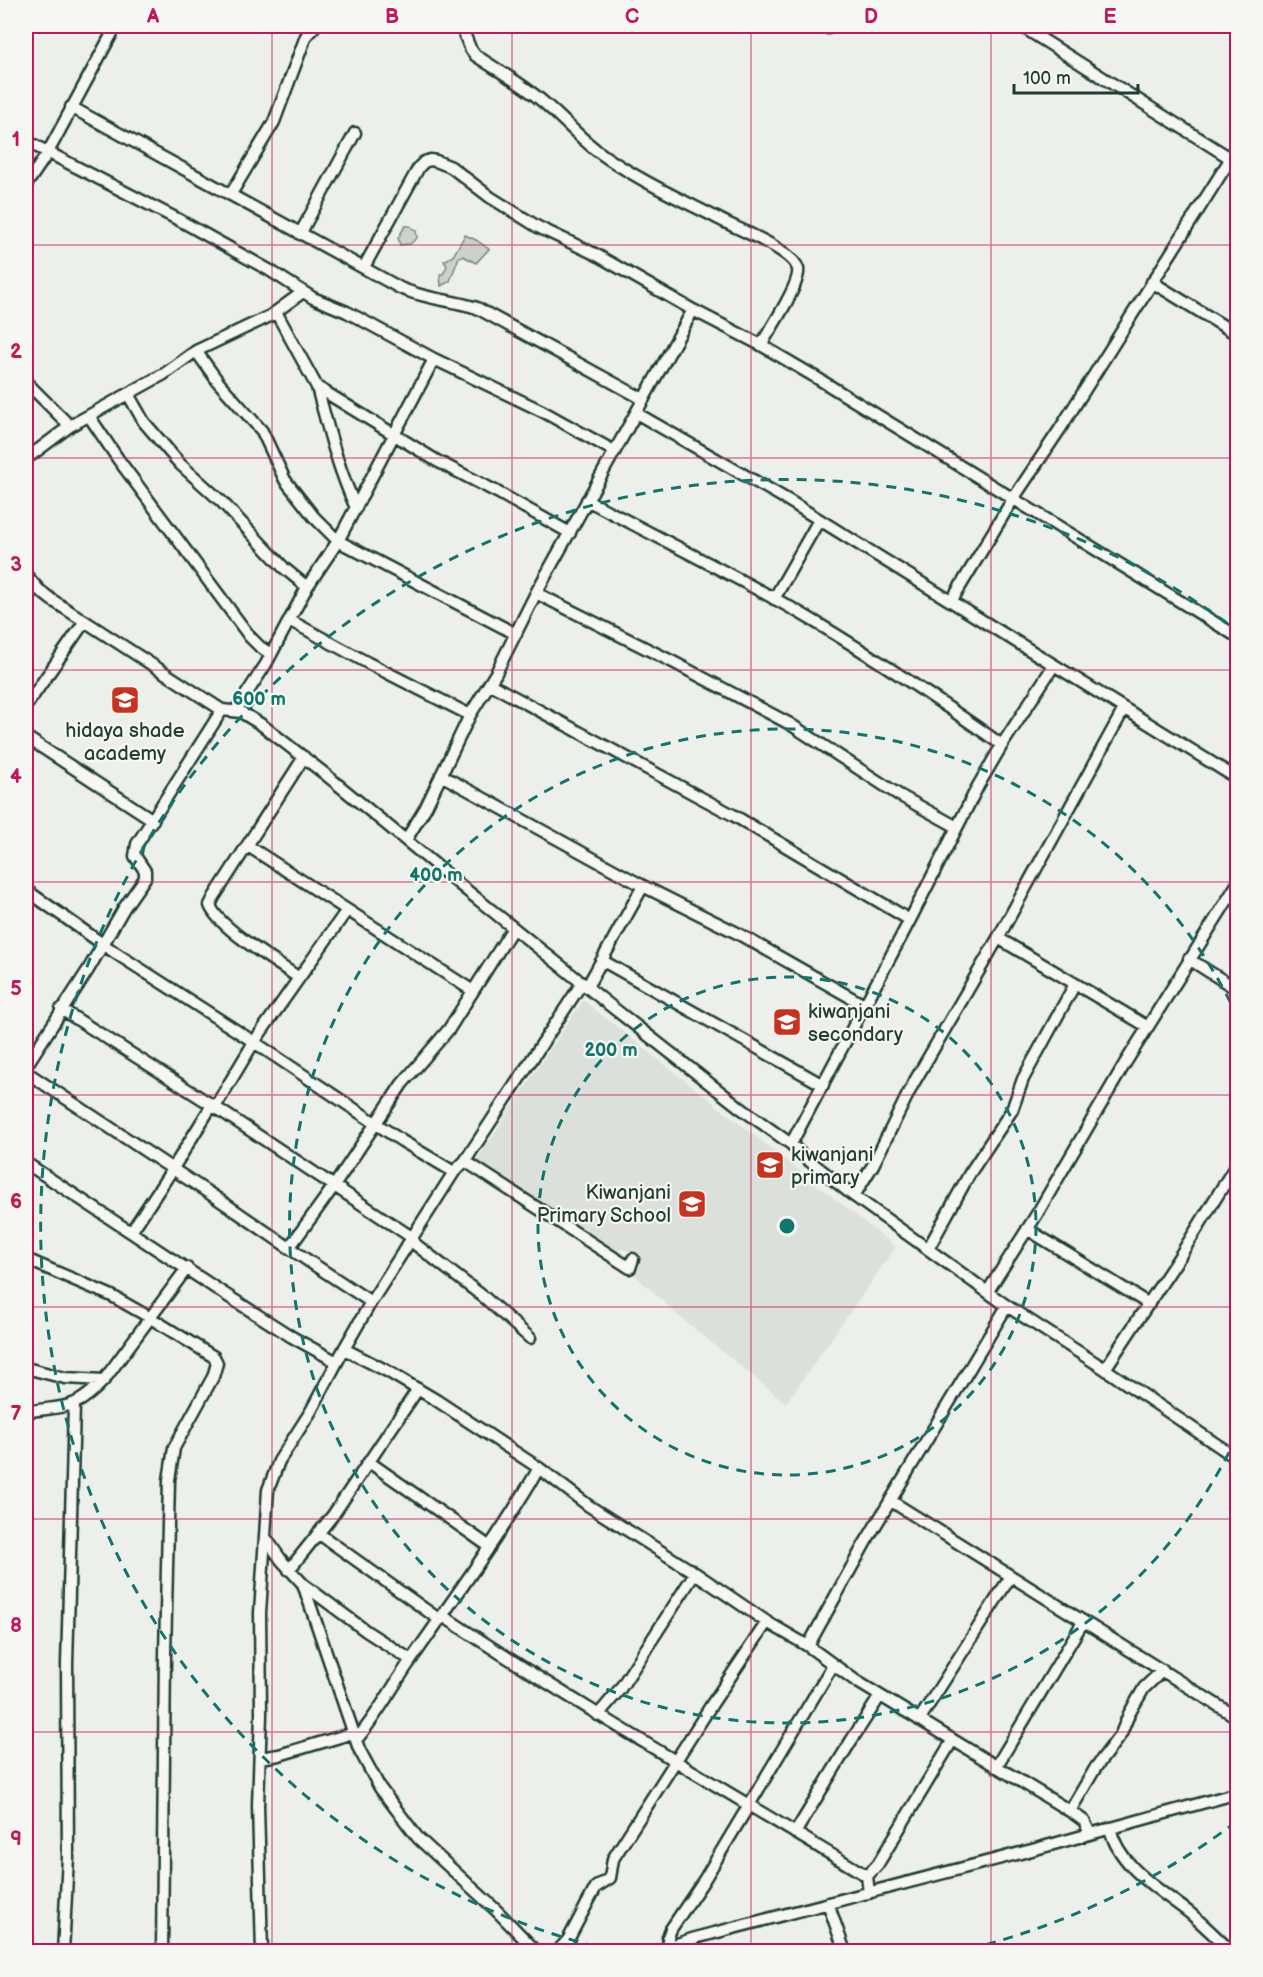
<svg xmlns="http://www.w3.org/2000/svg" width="1263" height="1977" viewBox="0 0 1263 1977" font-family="'Balsamiq Sans',sans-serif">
<rect width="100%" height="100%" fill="#edefea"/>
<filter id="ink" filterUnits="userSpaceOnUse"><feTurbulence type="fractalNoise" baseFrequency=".0167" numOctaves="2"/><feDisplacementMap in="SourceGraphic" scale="12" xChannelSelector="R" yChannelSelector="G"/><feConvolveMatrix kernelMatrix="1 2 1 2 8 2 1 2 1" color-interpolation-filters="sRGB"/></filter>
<g filter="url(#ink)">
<path fill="#dce0db" d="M583 1000 896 1247 786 1403 680 1317 650 1289 637 1277 630 1252 623 1249 614 1251 476 1161Z"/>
<path fill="#cbd2cc" stroke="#758880" stroke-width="1.5" d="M405 226H410L416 231 417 238 410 244 400 245 398 238Z
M465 235 476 240 489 249 476 263 463 256 459 257 450 281 441 286 440 274H443L447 266 444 261 453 256Z"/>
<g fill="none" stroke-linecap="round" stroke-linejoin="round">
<g stroke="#1f3d34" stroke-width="15">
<path id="minor" d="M461 26 470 48 475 55C494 68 514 79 532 93 555 110 573 132 596 150 634 178 678 198 719 219 737 229 793 250 798 269 801 283 770 330 761 345
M826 26 828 28
M1021 26 1238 163
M71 107 400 288C425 299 452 300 477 308L643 399
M26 141 181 221 269 270 313 298 347 312 434 359 542 411 614 451
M26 185 47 154 116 26
M231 194 274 122 306 36 315 26
M300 234 355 133
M364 267 419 167 424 162 430 160 436 161 451 167 490 197 538 227 595 254 693 310 761 345 812 375 1238 637
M1152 282 1238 335
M276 312 317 387 437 461 497 492 570 533
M196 351 219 383 262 431 285 480 314 517 338 541 516 634
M26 382 70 426
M317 387C328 428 338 469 356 508
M128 394 144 422 180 464 222 502 284 568 307 587
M636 413 786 499 1238 779
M89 416 118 459 250 637 260 647 271 654
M26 459 70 426 164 374 196 351 270 316 303 292
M587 500C662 540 739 577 812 620 877 659 940 701 1002 745
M26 575 39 590 52 600 222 710 241 712 262 725 325 774 465 889 607 1003 742 1109 791 1144 802 1155 854 1196 1007 1306 1105 1369 1238 1459
M536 593 673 662 790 724 899 795 957 827
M774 599 819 520
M952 600 1013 499 1060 429 1231 158
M289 620 368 663 470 715
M490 684 733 815 910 920
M26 706 85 621
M236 710 266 664 307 587 338 541 434 359
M26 737 153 820
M441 775 643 886 737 933 864 1005
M406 840 426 807 470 715 496 673 536 593 693 310
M248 846 473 991
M26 890 114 952 254 1042 402 1141 454 1172
M998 938 1148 1027
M1189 959 1238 990
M603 961 823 1085
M299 978C278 963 217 927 210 905L214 897 304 757
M587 987 643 886
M61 1009 215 1107 413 1238
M26 1066 88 970 124 908 145 878V871L135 856 137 844 222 710
M26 1072 218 1199 310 1262 371 1302
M215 1107 254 1042 347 910
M791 1144 910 920 978 786 1002 745 1054 665
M465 1161 630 1268 633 1259
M26 1163 223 1293 292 1337 337 1362
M854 1196 873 1165 913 1084 998 938 1124 709
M1027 1229 1149 1304
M131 1232 172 1170 212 1105
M411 1241 485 1298 530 1338
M289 1248 334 1186 402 1084 449 1029 513 928
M928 1249 970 1173 1012 1110 1023 1079 1075 984
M26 1259 112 1296 149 1317 214 1357 217 1363 213 1377 174 1448 169 1480 165 1655 162 1952
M988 1291 1037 1214 1124 1065 1238 883
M344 1349 387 1371 436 1400 539 1468 589 1506 695 1573 767 1622 808 1646 856 1681 1073 1813 1084 1821 1090 1833
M26 1368 65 1378 104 1380
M1105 1369 1180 1256 1238 1162
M26 1412C65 1405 74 1412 104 1380L187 1268
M369 1462 490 1547
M891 1501 1238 1718
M318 1533 440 1620
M265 1537 282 1561 303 1584 366 1631 411 1660
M289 1570 333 1515 418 1389
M303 1584 359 1749 380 1788 418 1838 496 1910 537 1952
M443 1616C581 1707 725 1790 867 1876
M808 1646 865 1543 1007 1306
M598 1715 620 1689 695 1573
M919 1720 1011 1576
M356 1740C377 1716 392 1687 411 1660 455 1597 500 1535 539 1468
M260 1758 279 1755 353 1733
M996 1767 1083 1622
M1070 1811 1096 1767 1121 1734 1129 1714 1144 1688 1163 1670
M1110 1828C1119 1868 1161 1890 1191 1914 1205 1926 1218 1939 1232 1952
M795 1833 851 1741 880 1696
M869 1893 867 1876 878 1864 952 1741
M828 1903 845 1952
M670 1947 668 1937 671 1929 704 1880 833 1665
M63 1952 68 1857 67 1665 74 1405
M262 1952 258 1806 261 1714 260 1613 268 1490 279 1461 311 1411 344 1349 371 1302 454 1172 465 1161 582 983
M557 1952 568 1940 596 1887 610 1878 613 1859 712 1704 767 1622
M653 1952 695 1938 1032 1850 1238 1793"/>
</g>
<use href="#minor" stroke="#f6f6f2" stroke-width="10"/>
</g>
</g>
<path fill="none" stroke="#c2185b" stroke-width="1.5" stroke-opacity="0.55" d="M272 26V1952M512 26V1952M751 26V1952M991 26V1952M26 245H1238M26 458H1238M26 670H1238M26 882H1238M26 1095H1238M26 1307H1238M26 1519H1238M26 1732H1238"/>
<g fill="none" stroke="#0f766e" stroke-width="3" stroke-dasharray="10 8">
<circle cx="787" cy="1226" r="249"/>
<path d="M1237 1436A497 497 0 1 1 1237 1016"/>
<path d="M1236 1822A746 746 0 0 1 961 1951M613 1951A746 746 0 1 1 1236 630"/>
</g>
<defs>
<g id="school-square" transform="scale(1.5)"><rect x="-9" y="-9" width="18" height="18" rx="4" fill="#c8321e" stroke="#f6f6f2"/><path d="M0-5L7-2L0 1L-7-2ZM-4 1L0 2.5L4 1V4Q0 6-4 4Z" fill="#fff"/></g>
</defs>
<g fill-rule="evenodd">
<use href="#school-square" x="125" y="700"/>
<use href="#school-square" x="787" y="1022"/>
<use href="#school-square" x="770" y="1165"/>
<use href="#school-square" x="692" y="1204"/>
</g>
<g text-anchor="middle" stroke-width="4.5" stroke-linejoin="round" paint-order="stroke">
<g font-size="20" fill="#1f3d34" stroke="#f6f6f2" text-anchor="start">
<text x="125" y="737" text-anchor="middle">hidaya shade<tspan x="125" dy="23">academy</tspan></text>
<text x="808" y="1018">kiwanjani<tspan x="808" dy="23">secondary</tspan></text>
<text x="791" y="1161">kiwanjani<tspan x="791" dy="23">primary</tspan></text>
<text x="671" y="1199" text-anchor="end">Kiwanjani<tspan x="671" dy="23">Primary School</tspan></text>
</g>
</g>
<circle cx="787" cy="1226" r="9" fill="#0f766e" stroke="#f6f6f2" stroke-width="3"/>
<g font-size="18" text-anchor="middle" font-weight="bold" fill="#0f766e" stroke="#f6f6f2" stroke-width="4.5" stroke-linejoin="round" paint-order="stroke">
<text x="259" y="705">600 m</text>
<text x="436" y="881">400 m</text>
<text x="611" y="1056">200 m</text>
</g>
<rect width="1263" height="1977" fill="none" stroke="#f6f6f2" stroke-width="66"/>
<path d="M1014 84v9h124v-9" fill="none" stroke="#1f3d34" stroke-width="3"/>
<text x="1023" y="84" font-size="18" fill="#1f3d34" stroke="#f6f6f2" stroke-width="4.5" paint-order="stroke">100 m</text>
<rect x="33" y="33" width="1197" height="1911" fill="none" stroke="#c2185b" stroke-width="2"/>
<g font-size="20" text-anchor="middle" font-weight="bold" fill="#c2185b">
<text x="153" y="23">A</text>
<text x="392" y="23">B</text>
<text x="632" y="23">C</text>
<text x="871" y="23">D</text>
<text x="1110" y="23">E</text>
<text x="16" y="146">1</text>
<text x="16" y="358">2</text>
<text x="16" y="571">3</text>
<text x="16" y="783">4</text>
<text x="16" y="995">5</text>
<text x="16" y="1208">6</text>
<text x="16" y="1420">7</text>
<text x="16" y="1632">8</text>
<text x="16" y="1845">9</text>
</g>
</svg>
